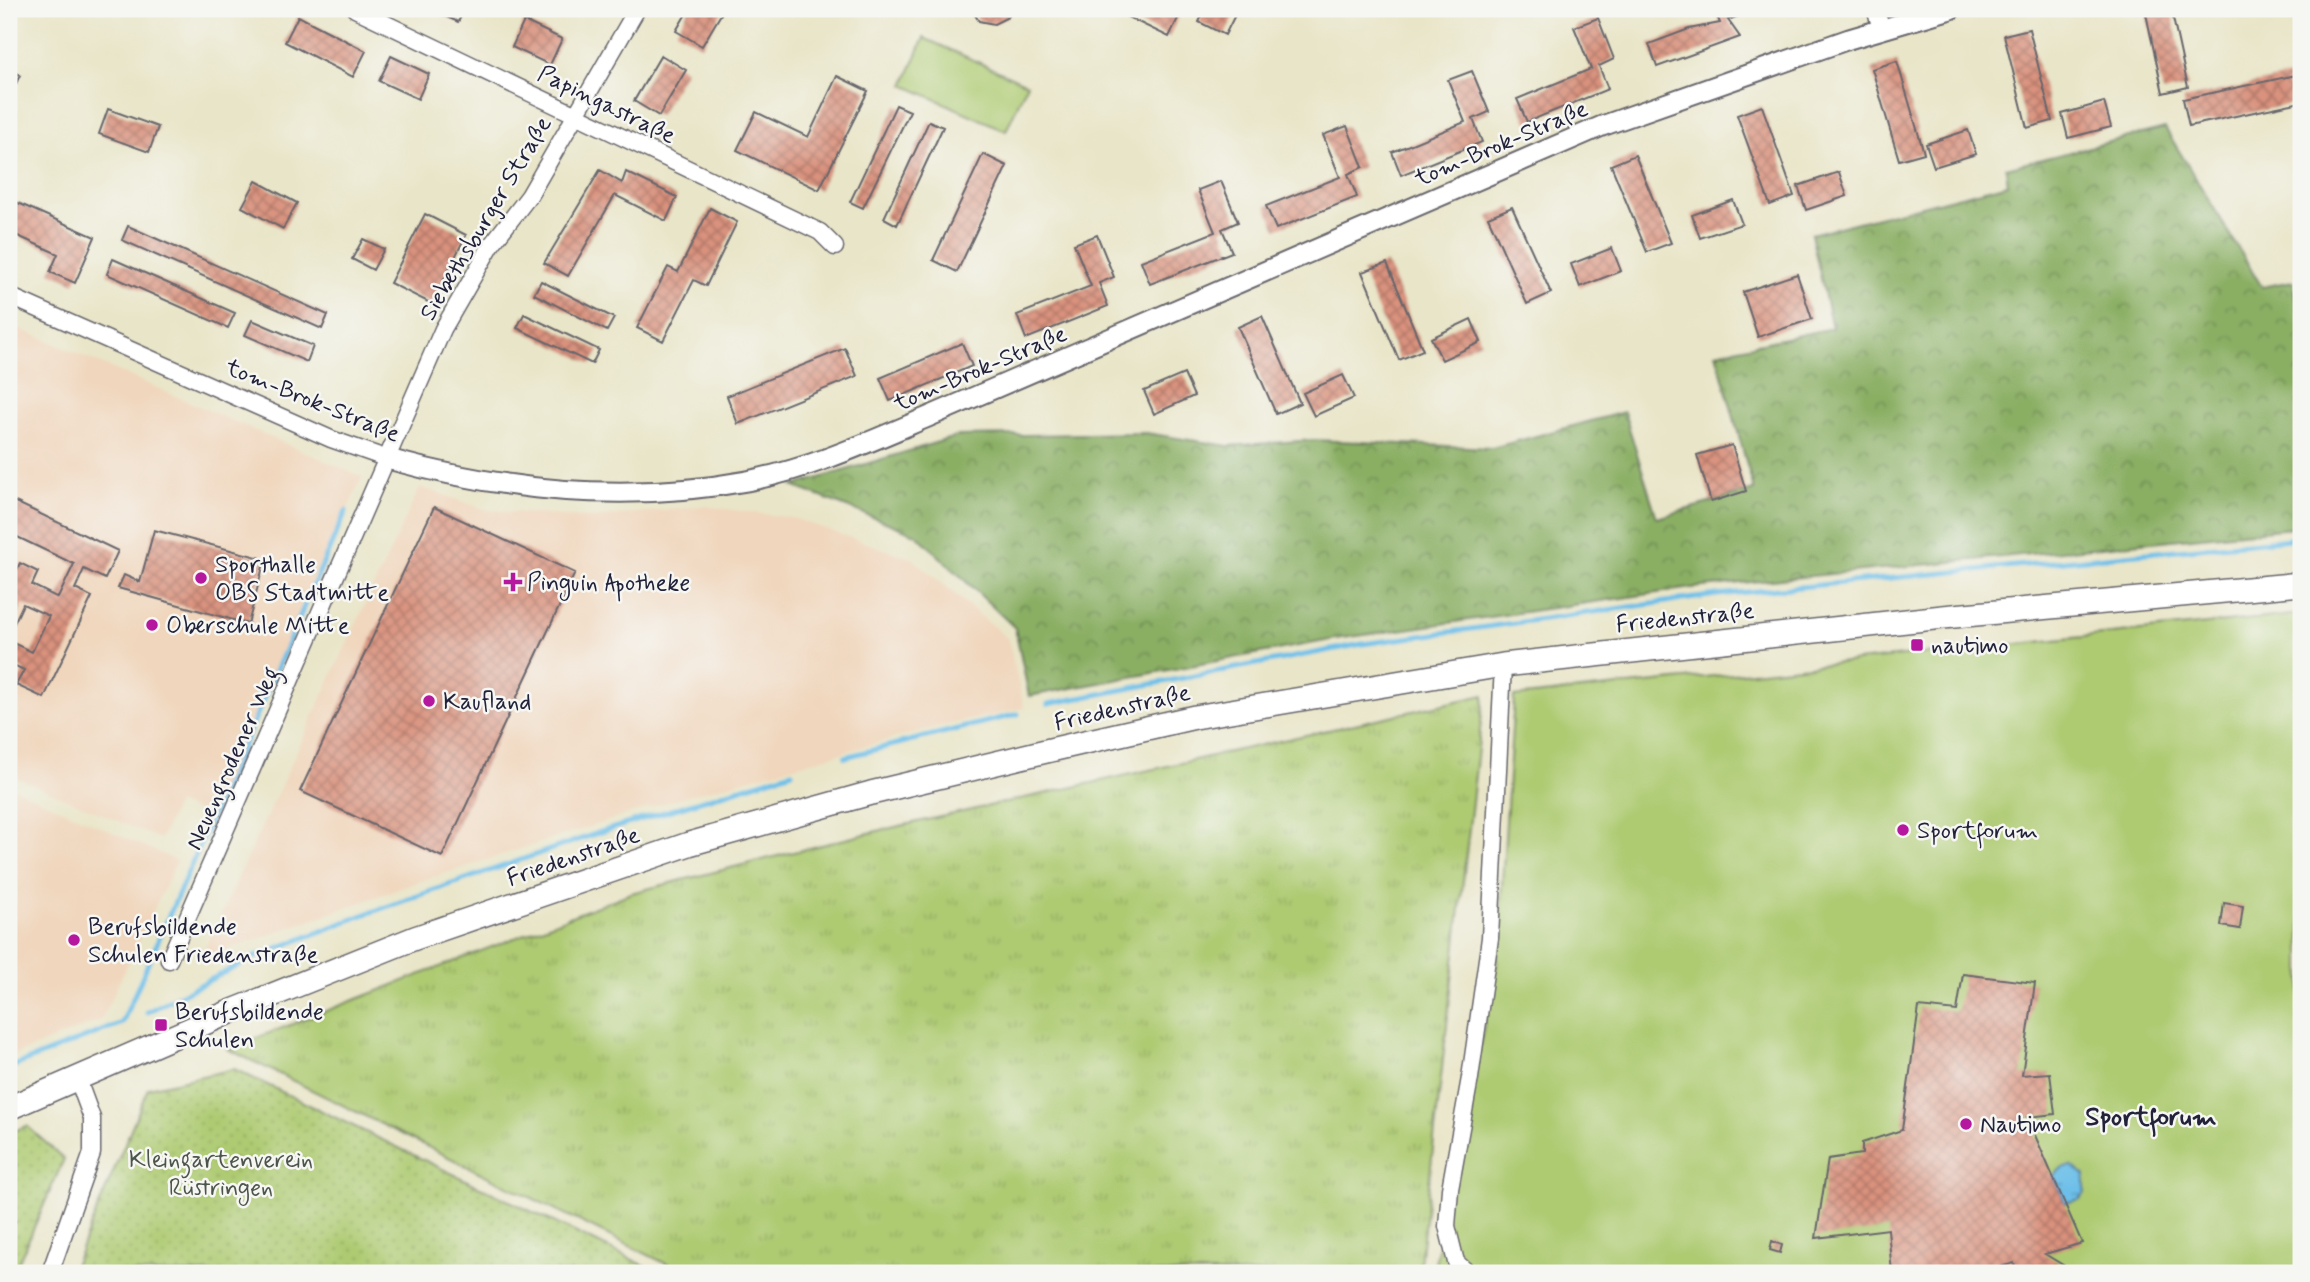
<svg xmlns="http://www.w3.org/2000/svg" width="2310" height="1282" viewBox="0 0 2310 1282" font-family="Mynerve,sans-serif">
<defs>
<pattern id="grass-tufts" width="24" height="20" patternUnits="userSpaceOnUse" patternTransform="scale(1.75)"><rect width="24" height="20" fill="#aecb72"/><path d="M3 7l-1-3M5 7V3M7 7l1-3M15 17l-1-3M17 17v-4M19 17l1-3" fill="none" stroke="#95ae64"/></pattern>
<pattern id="forest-crowns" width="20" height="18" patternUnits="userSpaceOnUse" patternTransform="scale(1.75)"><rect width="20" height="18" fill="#8aaf64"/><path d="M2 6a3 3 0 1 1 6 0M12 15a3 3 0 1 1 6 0" fill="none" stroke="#708e54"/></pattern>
<pattern id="garden-dots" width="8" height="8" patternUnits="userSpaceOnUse" patternTransform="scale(1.75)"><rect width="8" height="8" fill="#aecb72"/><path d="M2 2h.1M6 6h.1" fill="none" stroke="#95ae64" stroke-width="1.8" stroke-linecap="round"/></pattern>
<pattern id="water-ripples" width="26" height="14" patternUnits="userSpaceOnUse" patternTransform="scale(1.75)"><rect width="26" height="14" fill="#6dbfe9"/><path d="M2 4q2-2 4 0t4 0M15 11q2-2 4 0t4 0" fill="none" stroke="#599bbe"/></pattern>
<pattern id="building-cross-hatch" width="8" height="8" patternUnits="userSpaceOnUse" patternTransform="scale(1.75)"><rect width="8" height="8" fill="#d9927d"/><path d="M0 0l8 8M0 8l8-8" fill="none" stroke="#b07768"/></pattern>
</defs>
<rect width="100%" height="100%" fill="#f6f6f2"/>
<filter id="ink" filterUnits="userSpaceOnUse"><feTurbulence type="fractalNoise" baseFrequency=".0143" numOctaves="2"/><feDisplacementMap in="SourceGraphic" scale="14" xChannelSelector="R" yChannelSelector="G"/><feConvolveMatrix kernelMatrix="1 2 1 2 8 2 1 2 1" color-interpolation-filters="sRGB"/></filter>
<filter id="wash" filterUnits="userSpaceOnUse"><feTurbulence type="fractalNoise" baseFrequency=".00686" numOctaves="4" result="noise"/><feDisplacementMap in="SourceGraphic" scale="28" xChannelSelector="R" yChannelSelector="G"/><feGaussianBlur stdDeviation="1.57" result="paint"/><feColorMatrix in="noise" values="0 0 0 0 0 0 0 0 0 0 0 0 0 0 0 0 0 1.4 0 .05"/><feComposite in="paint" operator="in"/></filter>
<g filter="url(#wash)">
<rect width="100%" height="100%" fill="#e9e5c8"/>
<path fill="#f0d6bc" d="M9 324 362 477 211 817 177 803 160 839 9 774Z
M420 487 487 510 592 518 704 506 793 518 913 559 1008 639 1024 708 928 729 679 798 421 881 200 959Z
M9 786 177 861 101 1020 9 1057Z"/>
<path fill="url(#grass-tufts)" stroke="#687656" stroke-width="2" d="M1484 695 1419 1273H685L228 1049 631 893 873 832Z"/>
<path fill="url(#forest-crowns)" stroke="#566850" stroke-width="2" d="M2165 128 2262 287 2293 281 2301 322V527L1692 588 1336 639 1029 696 1015 628 916 534 793 486 958 436 1146 433 1228 446 1314 440 1492 448 1624 412 1657 518 1754 490 1716 353 1832 328 1811 234 2008 184 2006 168Z"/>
<path fill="url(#garden-dots)" stroke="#687656" stroke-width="2" d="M234 1069 660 1273H71L148 1088Z
M27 1126 64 1159 14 1273H9V1133Z"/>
<path fill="#aecb72" stroke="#687656" stroke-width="2" d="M924 38 1027 84 1006 131 904 85Z
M2301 614V1273H1433L1497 963 1514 697Z"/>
<path fill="url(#water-ripples)" stroke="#487092" stroke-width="2" d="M2072 1166 2085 1175V1193L2080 1199 2065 1203 2053 1176 2063 1167Z"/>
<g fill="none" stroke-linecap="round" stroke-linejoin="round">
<path stroke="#6dbfe9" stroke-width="5" d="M1048 704 1362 644 1717 595 2301 538
M845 757 1018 714
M147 1012 257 956 363 915 598 833 792 772
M9 1068 122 1023 346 511"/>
</g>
<g id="blocks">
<path fill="url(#building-cross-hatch)" d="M429 9H465L458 22Z
M689 9H724L702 46 676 31Z
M971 9H1013L1008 17 994 24 979 21Z
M1111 9H1179L1182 10 1169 37Z
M1205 9H1238L1225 35 1199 22Z
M1714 9H1742L1744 14 1728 20 1740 37 1657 67 1649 44 1689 29 1720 23Z
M2145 9H2171L2188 87 2163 93Z
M298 16 366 51 353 77 285 42Z
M1598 18 1614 59 1599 66 1608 89 1527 122 1517 99 1591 69 1574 27Z
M524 21 562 39 550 65 512 47Z
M2029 29 2052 121 2027 128 2004 35Z
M661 55 686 70 659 116 634 101Z
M391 56 429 74 418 99 379 81Z
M1897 61 1924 153 1899 160 1872 69Z
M9 70 20 75 9 99Z
M1472 71 1489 112 1473 119 1482 142 1401 175 1392 152 1465 122 1448 80Z
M2301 74V102L2189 126 2183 99Z
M837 76 868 91 819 190 737 150 756 112 808 137Z
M2104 102 2111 127 2068 138 2062 114Z
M896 105 910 111 863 208 850 202Z
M1762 106 1794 196 1770 205 1737 115Z
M108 109 158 127 149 152 99 134Z
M929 121 943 127 897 225 884 218Z
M1347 126 1363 167 1348 174 1357 197 1276 229 1266 206 1340 177 1323 135Z
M1968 130 1976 154 1934 167 1926 144Z
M983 154 1007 166 957 272 933 260Z
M1635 155 1671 243 1647 252 1611 165Z
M600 170 622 183 626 172 677 197 666 221 615 195 568 276 544 263Z
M1839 172 1847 196 1806 210 1798 186Z
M256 181 297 203 283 229 242 207Z
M1221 181 1238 222 1222 229 1232 252 1150 284 1141 261 1215 232 1198 190Z
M9 199 95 237 75 283 50 272 58 254 9 232Z
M1733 200 1742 224 1700 238 1692 215Z
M1512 207 1551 293 1527 304 1488 217Z
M710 208 737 222 706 286 694 280 663 341 637 328 668 267 678 272Z
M425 214 466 235 432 304 390 283Z
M128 226 328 315 322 329 122 240Z
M1097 235 1114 277 1099 283 1108 306 1026 339 1017 315 1091 286 1074 244Z
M363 239 384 249 373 270 352 259Z
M1612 248 1621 271 1580 287 1571 264Z
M113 259 235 313 228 328 107 274Z
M1387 263 1423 350 1399 360 1362 272Z
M1797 274 1812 319 1758 337 1743 292Z
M541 281 614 318 607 331 534 294Z
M524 314 599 350 592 364 517 328Z
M1262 316 1300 403 1276 414 1238 327Z
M1471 319 1481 342 1442 360 1431 338Z
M252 320 313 346 307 362 245 335Z
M962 343 972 366 890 401 880 378Z
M845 348 857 376 738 424 727 396Z
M1184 374 1194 396 1154 414 1144 391Z
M1343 375 1354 398 1314 416 1303 393Z
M1732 445 1746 491 1711 502 1697 455Z
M9 499 118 551 105 579 84 569 75 589 92 597 44 698 16 685 24 670 9 663V641L32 652 49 616 23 604 9 634V586L20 563 38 572 32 585 58 598 74 564 9 533Z
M434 507 575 573 442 857 300 791Z
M154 530 265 559 248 624 118 588 124 575 140 582Z
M2224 903 2243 906 2240 929 2221 926Z
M1963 974 2035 983 2022 1075 2050 1073 2055 1114 2027 1117 2082 1243 2045 1254 2076 1273H2016L2014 1263 1981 1273H1892L1888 1229 1816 1238 1828 1159 1862 1154V1143L1902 1130 1919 1007 1957 1011Z
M9 1219 15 1221 9 1236Z
M1772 1241 1782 1245 1780 1253 1770 1250Z"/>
</g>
</g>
<g filter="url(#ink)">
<use href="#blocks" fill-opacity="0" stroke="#68666c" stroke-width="2"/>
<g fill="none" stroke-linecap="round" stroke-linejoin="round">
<g stroke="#68666c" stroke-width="19">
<path id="minor" d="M355 9 820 232 835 247
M1875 9 1881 28
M9 296 331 439 388 459
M169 960 443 329 492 244 529 196 637 9
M50 1273 92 1153V1118L78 1080
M1468 1273 1456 1262 1447 1226 1450 1189 1470 1078 1490 938 1503 665"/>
</g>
<g stroke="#68666c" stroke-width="23">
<path id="tertiary" d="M388 459C504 491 627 503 747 481 810 469 869 442 928 417L1602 126 1849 39 1951 9"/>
</g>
<g stroke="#68666c" stroke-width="26">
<path id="secondary" d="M9 1108 230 1012 415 938 689 844 871 793 1046 751 1195 717 1503 665 1943 617 2301 584"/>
</g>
<use href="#minor" stroke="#fff" stroke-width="16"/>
<use href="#tertiary" stroke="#fff" stroke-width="19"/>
<use href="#secondary" stroke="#fff" stroke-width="23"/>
</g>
</g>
<g fill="#b5179e" stroke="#f6f6f2" stroke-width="2.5">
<circle cx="201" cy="578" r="7"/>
<path d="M509.5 571.5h7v7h7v7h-7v7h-7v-7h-7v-7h7z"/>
<circle cx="152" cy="625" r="7"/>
<rect x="1910" y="638" width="14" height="14" rx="3.5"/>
<circle cx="429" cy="701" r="7"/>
<circle cx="1903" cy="830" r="7"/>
<circle cx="74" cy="940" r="7"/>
<rect x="154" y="1018" width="14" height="14" rx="3.5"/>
<circle cx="1966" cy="1124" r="7"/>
</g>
<g text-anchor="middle" stroke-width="5" stroke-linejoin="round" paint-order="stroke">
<g font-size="24" fill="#22223b" stroke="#f6f6f2">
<text transform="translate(607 104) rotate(26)" y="8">Papingastraße</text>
<text transform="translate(1501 143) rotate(-23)" y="8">tom-Brok-Straße</text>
<text transform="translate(485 218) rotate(-59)" y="8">Siebethsburger Straße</text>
<text transform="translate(980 368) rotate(-23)" y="8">tom-Brok-Straße</text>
<text transform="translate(313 400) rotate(22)" y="8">tom-Brok-Straße</text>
<text transform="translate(1685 617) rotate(-6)" y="8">Friedenstraße</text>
<text transform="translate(1122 707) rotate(-13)" y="8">Friedenstraße</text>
<text transform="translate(232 758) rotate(-66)" y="8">Neuengrodener Weg</text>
<text transform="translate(573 856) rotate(-19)" y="8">Friedenstraße</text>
</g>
<g font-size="24" fill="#22223b" stroke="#f6f6f2" text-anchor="start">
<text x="215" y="572">Sporthalle<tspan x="215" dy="28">OBS Stadtmitte</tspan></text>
<text x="527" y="590">Pinguin Apotheke</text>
<text x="166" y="633">Oberschule Mitte</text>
<text x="1931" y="653">nautimo</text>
<text x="443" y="709">Kaufland</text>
<text x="1917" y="838">Sportforum</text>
<text x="88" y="934">Berufsbildende<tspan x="88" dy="28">Schulen Friedenstraße</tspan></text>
<text x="175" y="1019">Berufsbildende<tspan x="175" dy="28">Schulen</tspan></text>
<text x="1980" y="1132">Nautimo</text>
</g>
<g font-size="24" fill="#4c554c" stroke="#f6f6f2">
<text x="221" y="1167">Kleingartenverein<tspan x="221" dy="28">Rüstringen</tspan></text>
</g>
<g font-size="26" font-weight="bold" fill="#22223b" stroke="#f6f6f2">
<text x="2151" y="1125">Sportforum</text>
</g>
</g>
<rect width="2310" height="1282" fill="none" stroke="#f6f6f2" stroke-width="35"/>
</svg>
